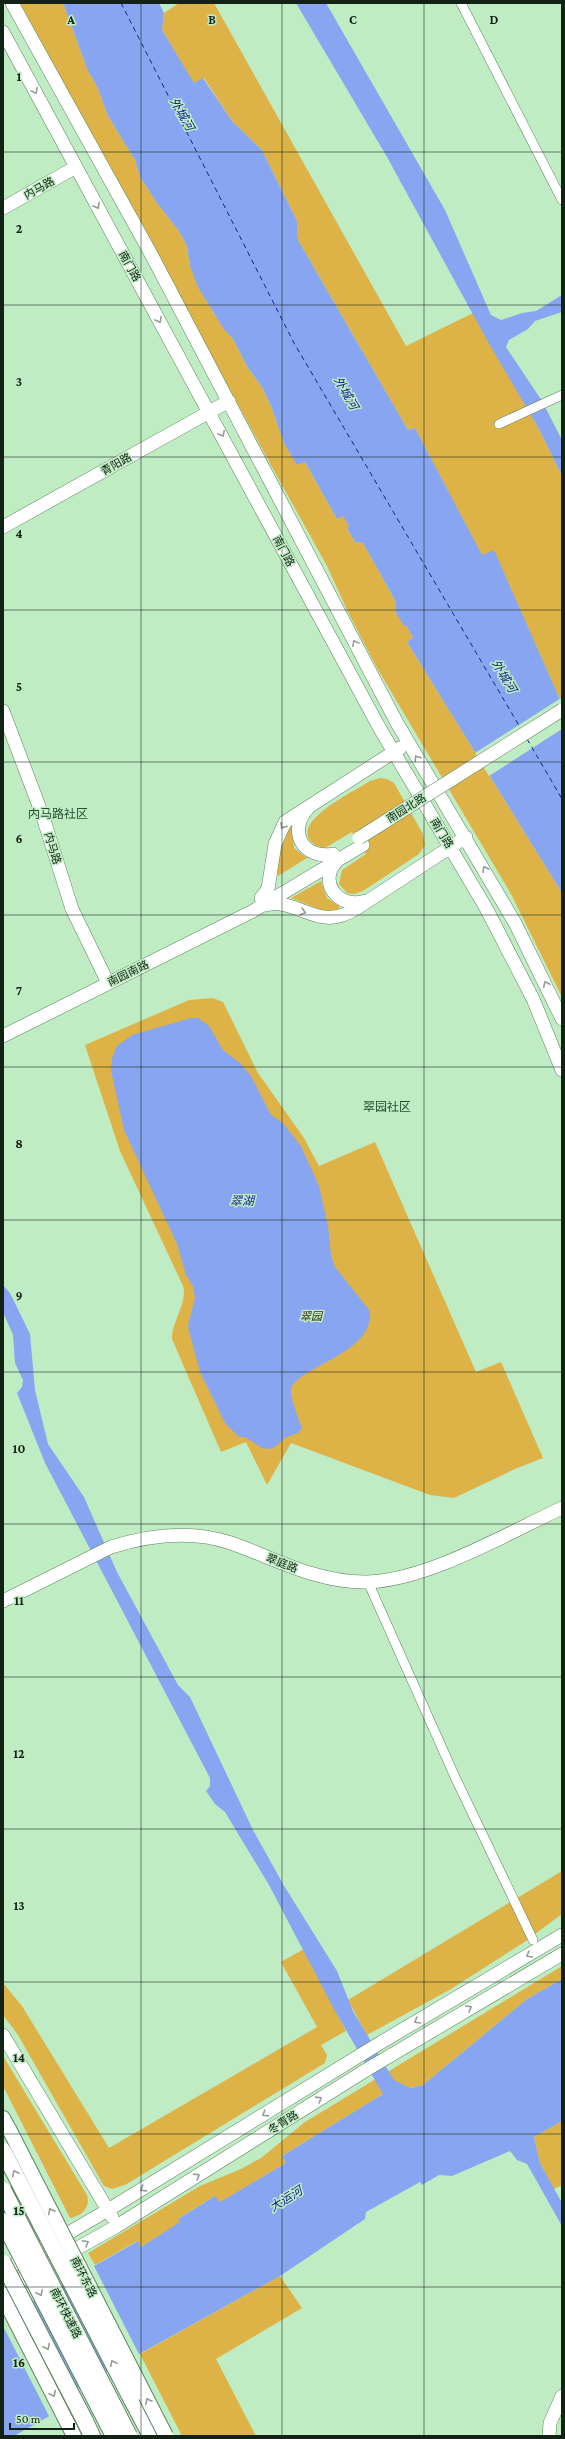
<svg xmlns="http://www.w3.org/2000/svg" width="565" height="2439" viewBox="0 0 565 2439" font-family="'Crimson Pro','Noto Sans SC',serif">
<rect width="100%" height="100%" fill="#c0ecc4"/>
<path fill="#ddb347" d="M20 3H63L88 71 97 86 108 116 135 160 140 177 157 203 179 231 187 246 190 266 214 314 233 339 248 368 262 387 271 406 284 443 305 462 337 519 343 515 349 526 347 528 355 542 363 543 396 602V613L406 625 413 638 407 642 562 893V997L511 894 377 668 348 612 327 566 272 467Z
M179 3H214L406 346 473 313 539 429 562 476V704L494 551 482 556 415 428 408 430 298 240 297 221 262 150 232 121 204 78 194 84 162 30 164 13Z
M380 778 387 779 394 783 423 834 425 845 419 854 363 891 354 894 347 893 339 884 342 870 366 854 352 832 325 848C318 847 313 845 309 839 297 818 355 791 370 781Z
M292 826 294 848 307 858 278 876C274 860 281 839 292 826Z
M321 881 327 898 339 906V910L324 911 291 898Z
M213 998 223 1002 258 1073 304 1138 319 1166 375 1142 476 1372 501 1362 543 1458 515 1469 454 1498 430 1495 291 1443 267 1485 246 1442 221 1452 172 1339C171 1322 188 1303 183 1286L120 1151 85 1045 189 1000Z
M562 1871V1914L523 1943 451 1989 367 2035 348 2000Z
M304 1949 346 2031 321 2045 327 2055 325 2063 125 2185 112 2189 104 2186 18 2035 3 2015V1983L22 2006 109 2148 317 2027 281 1962Z
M562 1966V1979L527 1999 423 2085 383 2094 282 2156 286 2163 219 2203 215 2196 179 2218 181 2222 141 2247 137 2241 95 2265 88 2253 200 2186 241 2169 261 2158 305 2122Z
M3 2056 87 2195C91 2208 81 2216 70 2218L3 2086Z
M562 2121V2185L554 2189 540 2163 534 2137Z
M280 2276 302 2308 216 2359 256 2436H182L140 2354Z"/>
<path fill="#88a5f1" d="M63 3H159L164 13 162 30 194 83 203 78 232 121 262 150 297 221 298 240 408 430 415 428 482 555 494 550 562 704V893L407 642 413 638 406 625 404 626 396 613V602L363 543 355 542 347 528 349 526 343 516 337 519 305 462 297 465 284 443 271 406 262 387 248 368 233 339 223 328 198 287 190 266 187 246 179 231 157 203 140 177 135 160 108 116 97 86 88 71Z
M296 3H326L445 210 491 315 501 320 522 313 536 311 562 295V312L535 321 528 329 509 340 506 347 542 401 562 440V476L539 429 488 342 387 157Z
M191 1018H198L209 1026 223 1050 240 1063 251 1076 271 1115 283 1123 301 1146 319 1186 328 1226 331 1255 335 1267 370 1311C374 1355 294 1367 291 1390 290 1397 299 1420 302 1428L298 1433 285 1438 275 1447 269 1449 262 1448 245 1437H239L225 1423 200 1372 189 1331 188 1325 195 1298 193 1286 186 1275 177 1244 124 1130 111 1071 112 1058 117 1046 132 1035Z
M3 1285 10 1293 30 1334 35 1390 48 1444 84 1497 117 1572 178 1685 190 1697 253 1830 283 1884 337 1971 353 2011 394 2080 410 2088 423 2085 527 1999 562 1979V2121L534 2137 540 2163 562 2203V2226L527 2164 517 2160 510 2151 452 2176 439 2175 422 2185 420 2182 366 2212 365 2219 280 2276 67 2394 55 2413 14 2436H3V2318L138 2241 141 2247 180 2222 178 2219 215 2196 220 2202 286 2163 282 2156 383 2094 335 2011 269 1885 225 1812 215 1804 206 1791 210 1786V1778L45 1463 17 1393 22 1387 23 1380 15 1363 13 1335 3 1312Z"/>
<path fill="#c0ecc4" d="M561 698 562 729 489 776 475 753Z
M93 2264 140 2356 122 2366 75 2274Z
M16 2308 64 2402 56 2414 50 2418 3 2326V2315Z"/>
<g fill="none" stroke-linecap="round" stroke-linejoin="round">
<path stroke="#13228e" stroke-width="1" stroke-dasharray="5 4" stroke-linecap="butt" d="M121 3 294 343 521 729
M527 739 562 799"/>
<g stroke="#5b8460" stroke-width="10">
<path id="street" d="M461 3 562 200
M499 424 562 395
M368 1582 455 1777 533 1940"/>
</g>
<g stroke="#5b8460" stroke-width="14">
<path id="secondary" d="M12 3 151 254 397 723 515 923 562 1019
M3 32 379 727 486 908 533 999 562 1070
M3 208 76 167
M3 527 229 401
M3 711 42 814 72 909 108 983
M308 808C287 831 303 860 333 854
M337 861C317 881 338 910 366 901
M261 898 268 889 275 844 285 822 400 748
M266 905C299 897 317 934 357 908L466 837
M3 1036 253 911 363 845
M3 1601 111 1547C149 1535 192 1530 231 1543 276 1559 318 1583 367 1582 428 1580 506 1534 562 1508
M3 2035 112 2217
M3 2271 108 2210 380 2043 562 1935
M3 2290 117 2226 366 2070 562 1954
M549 2436 550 2423 562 2396"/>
</g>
<g stroke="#5b8460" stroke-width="16">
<path id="primary" d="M3 2118 9 2129
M3 2297 74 2436"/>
</g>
<g stroke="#5b8460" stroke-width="18">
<path id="highway" d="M131 2398 151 2436
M85 2421 92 2436"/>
</g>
<use href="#street" stroke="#fff" stroke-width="9"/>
<use href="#secondary" stroke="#fff" stroke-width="13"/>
<use href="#primary" stroke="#fff" stroke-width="14"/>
<use href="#highway" stroke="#fff" stroke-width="16"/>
<g stroke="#5b8460" stroke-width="14" stroke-linecap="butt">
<path id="secondary-bridge" d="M359 838 562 710"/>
</g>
<g stroke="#5b8460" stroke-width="16" stroke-linecap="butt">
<path id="primary-bridge" d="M9 2129 166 2436"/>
</g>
<g stroke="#5b8460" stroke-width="18" stroke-linecap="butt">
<path id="highway-bridge" d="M3 2151 131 2398
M3 2190 129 2436
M3 2221 114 2436
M3 2263 85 2421"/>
</g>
<use href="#secondary-bridge" stroke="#fff" stroke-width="13"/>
<use href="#primary-bridge" stroke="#fff" stroke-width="14"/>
<use href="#highway-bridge" stroke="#fff" stroke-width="16"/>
</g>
<defs><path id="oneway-chevron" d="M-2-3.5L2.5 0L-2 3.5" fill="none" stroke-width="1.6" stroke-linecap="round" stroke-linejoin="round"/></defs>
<g stroke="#949c95">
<use href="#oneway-chevron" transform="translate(35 91) rotate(62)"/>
<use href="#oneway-chevron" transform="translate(97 206) rotate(61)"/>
<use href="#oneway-chevron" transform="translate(159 320) rotate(61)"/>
<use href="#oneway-chevron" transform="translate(222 434) rotate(62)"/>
<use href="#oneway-chevron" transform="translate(355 643) rotate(-118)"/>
<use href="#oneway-chevron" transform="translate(417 758) rotate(-122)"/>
<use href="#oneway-chevron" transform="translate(283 826) rotate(122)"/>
<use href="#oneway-chevron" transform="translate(485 869) rotate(-120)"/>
<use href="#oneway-chevron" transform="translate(303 912) rotate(16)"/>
<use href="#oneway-chevron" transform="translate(546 984) rotate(-116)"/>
<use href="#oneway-chevron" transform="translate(529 1955) rotate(149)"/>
<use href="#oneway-chevron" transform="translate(469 2008) rotate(-30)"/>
<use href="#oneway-chevron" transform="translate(417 2021) rotate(149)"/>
<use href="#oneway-chevron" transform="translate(319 2099) rotate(-32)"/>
<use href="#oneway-chevron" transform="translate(265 2114) rotate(148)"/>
<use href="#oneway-chevron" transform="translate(15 2173) rotate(-117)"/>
<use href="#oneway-chevron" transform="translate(197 2176) rotate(-32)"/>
<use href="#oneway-chevron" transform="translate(143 2189) rotate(148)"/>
<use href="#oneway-chevron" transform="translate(51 2211) rotate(-117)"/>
<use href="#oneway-chevron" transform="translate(86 2243) rotate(-29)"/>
<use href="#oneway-chevron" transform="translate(40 2293) rotate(63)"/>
<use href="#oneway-chevron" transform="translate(47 2347) rotate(63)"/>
<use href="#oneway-chevron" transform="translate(113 2363) rotate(-117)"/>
<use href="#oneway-chevron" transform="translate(53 2394) rotate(63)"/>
<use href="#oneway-chevron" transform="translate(148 2401) rotate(-117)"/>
</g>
<path fill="none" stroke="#122214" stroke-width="1" stroke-opacity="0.55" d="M141 3V2436M282 3V2436M424 3V2436M3 152H562M3 305H562M3 457H562M3 610H562M3 762H562M3 915H562M3 1067H562M3 1220H562M3 1372H562M3 1524H562M3 1677H562M3 1829H562M3 1982H562M3 2134H562M3 2287H562"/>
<g text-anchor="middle" stroke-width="3" stroke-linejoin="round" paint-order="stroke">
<g font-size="11" fill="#122214" stroke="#c0ecc4">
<text transform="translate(39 188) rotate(-29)" y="4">内马路</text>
<text transform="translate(130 266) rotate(61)" y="4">南门路</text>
<text transform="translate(116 464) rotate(-29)" y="4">青阳路</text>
<text transform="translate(284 551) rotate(62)" y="4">南门路</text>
<text transform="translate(406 808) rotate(-32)" y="4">南园北路</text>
<text transform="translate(442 833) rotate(59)" y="4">南门路</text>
<text transform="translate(53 848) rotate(73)" y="4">内马路</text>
<text transform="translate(128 973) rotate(-26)" y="4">南园南路</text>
<text transform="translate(282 1563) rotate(21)" y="4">翠庭路</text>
<text transform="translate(283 2122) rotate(-32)" y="4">冬青路</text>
<text transform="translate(84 2277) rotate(63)" y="4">南环东路</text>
<text transform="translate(66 2313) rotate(63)" y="4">南环快速路</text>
</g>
<g font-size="11" font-style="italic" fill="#39311c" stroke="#c0ecc4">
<text x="311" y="1320">翠园</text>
</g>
<g font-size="12" font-style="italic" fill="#13228e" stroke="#c0ecc4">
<text transform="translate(182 114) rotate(60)" y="4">外城河</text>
<text transform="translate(346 393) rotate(60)" y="4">外城河</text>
<text transform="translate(504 676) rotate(59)" y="4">外城河</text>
<text x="242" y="1205">翠湖</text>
<text transform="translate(286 2199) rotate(-32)" y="4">大运河</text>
</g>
<g font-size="12" fill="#284e2e" stroke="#c0ecc4">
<text x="58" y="818">内马路社区</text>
<text x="387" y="1111">翠园社区</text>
</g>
</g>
<g font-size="13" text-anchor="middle" font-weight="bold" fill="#122214" stroke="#c0ecc4" stroke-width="3" stroke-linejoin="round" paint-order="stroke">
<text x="71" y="24">A</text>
<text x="212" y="24">B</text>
<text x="353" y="24">C</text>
<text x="494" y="24">D</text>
<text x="19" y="81">1</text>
<text x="19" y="233">2</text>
<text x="19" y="386">3</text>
<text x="19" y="538">4</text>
<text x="19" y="691">5</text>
<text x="19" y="843">6</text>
<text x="19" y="995">7</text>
<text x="19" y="1148">8</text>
<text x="19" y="1300">9</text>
<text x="19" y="1453">10</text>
<text x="19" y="1605">11</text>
<text x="19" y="1758">12</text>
<text x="19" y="1910">13</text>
<text x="19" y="2062">14</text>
<text x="19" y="2215">15</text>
<text x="19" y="2367">16</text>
</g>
<rect width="565" height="2439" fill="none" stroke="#122214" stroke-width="8"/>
<path d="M10 2423v6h64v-6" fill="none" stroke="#122214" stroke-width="2"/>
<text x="16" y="2423" font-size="12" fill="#122214" stroke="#c0ecc4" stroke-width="3" paint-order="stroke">50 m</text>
</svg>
